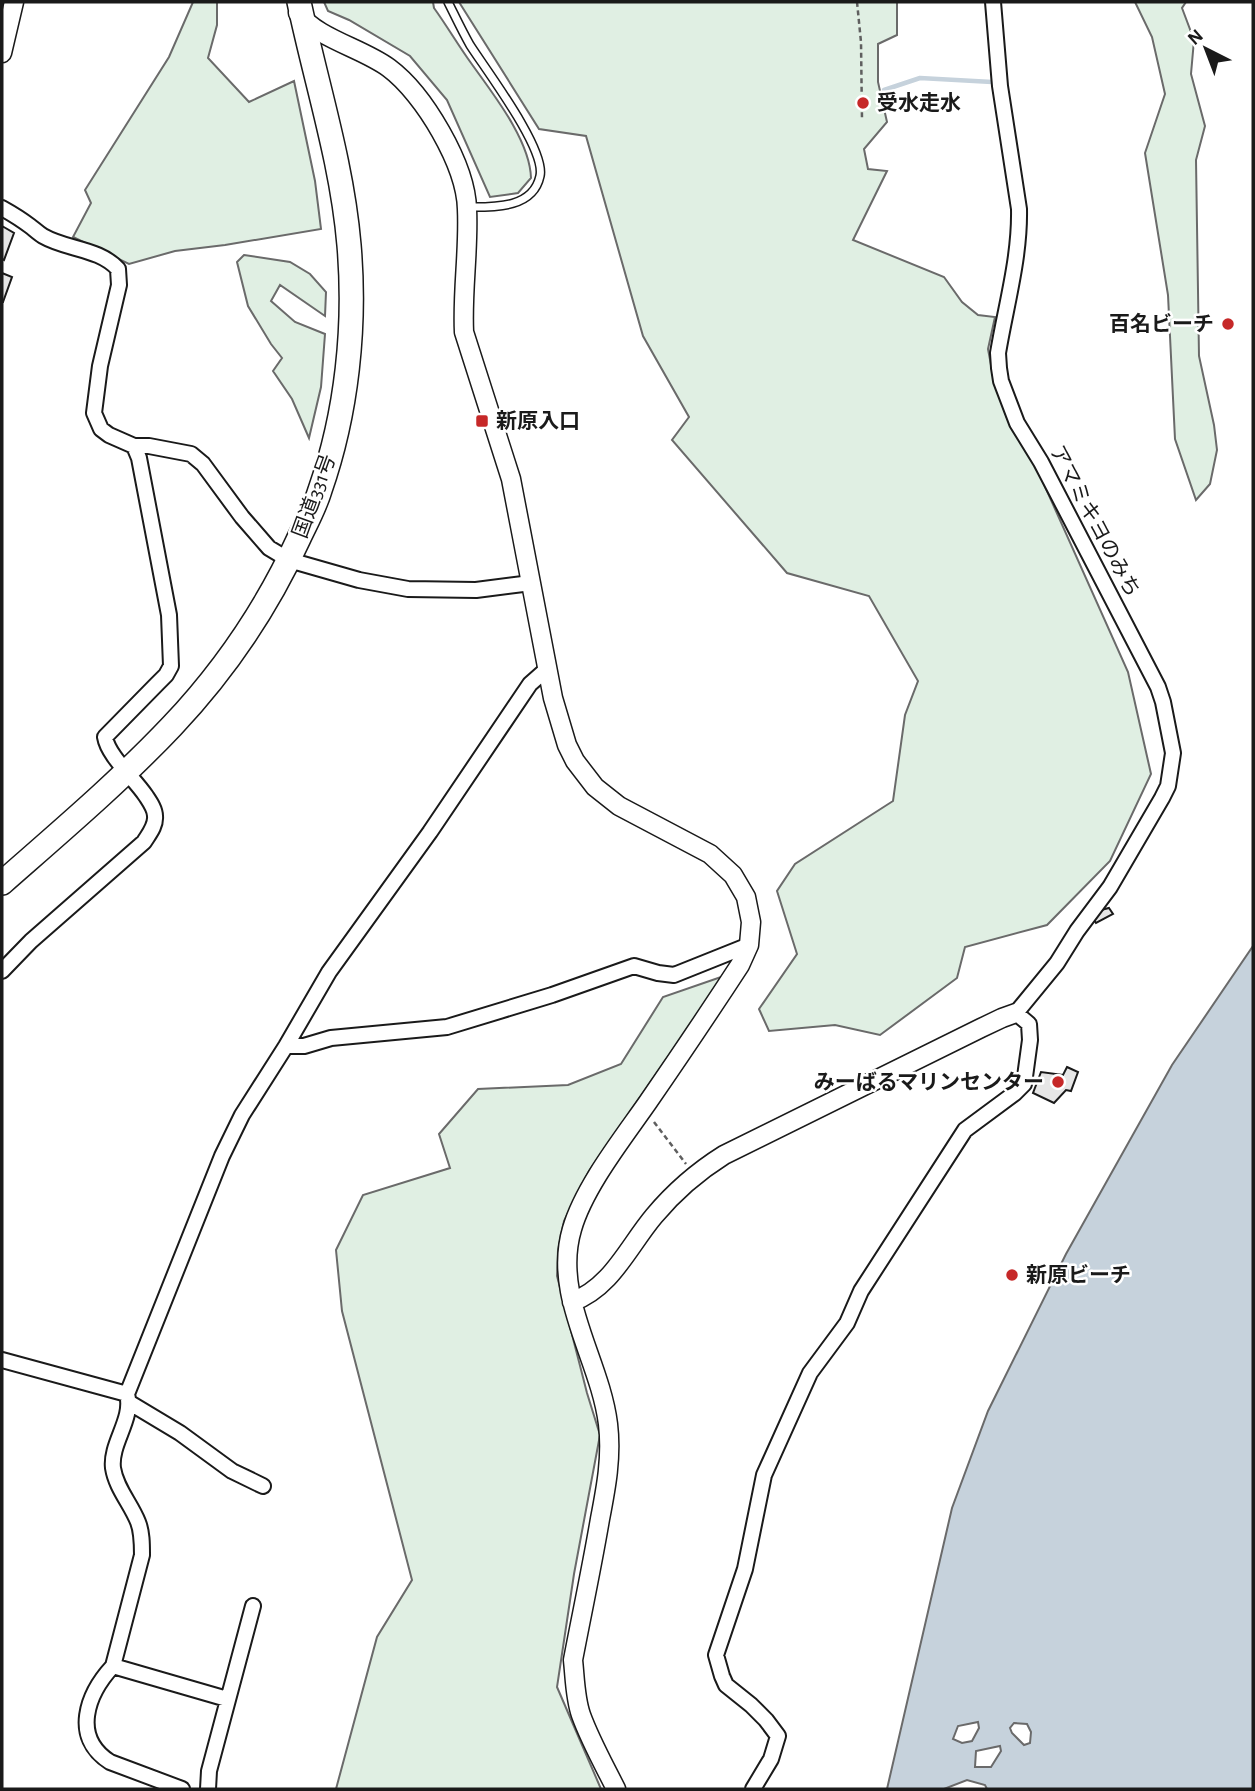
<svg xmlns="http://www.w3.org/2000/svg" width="1255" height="1791" viewBox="0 0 1255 1791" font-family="'Alegreya Sans','Noto Sans JP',sans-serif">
<rect width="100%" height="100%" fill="#fff"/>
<path fill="#e0efe3" stroke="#6a6a6a" stroke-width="2" d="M193 2H217V25L208 58 249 102 294 81 315 181 321 229 225 245 175 251 129 264 73 237 91 203 85 190 169 57Z
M324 2H433L434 8C447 26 458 45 471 63 493 94 530 140 531 178L518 193 490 197 447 100 410 56 349 20 328 11Z
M459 2H897V35L878 44V82L887 122 864 149 868 169 887 171 853 240 944 277 962 302 978 315 995 317 988 349 994 381 1007 418 1034 462 1128 672 1151 774 1110 861 1047 925 965 947 957 978 880 1035 835 1025 769 1031 759 1009 797 954 777 891 795 864 893 801 905 715 918 681 869 596 787 573 672 440 689 417 643 336 586 136 539 129Z
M1135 2H1186L1182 8 1194 40 1191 74 1205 126 1196 160 1199 356 1214 425 1217 450 1210 484 1196 500 1175 439 1168 295 1145 153 1165 94 1152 37Z
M244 255 290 262 310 274 326 292 325 316 280 285 271 301 295 322 325 334 321 387 309 438 292 399 273 371 282 358 271 344 248 306 237 262Z
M724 976 589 1171 564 1221 558 1250 557 1276 587 1393 600 1435 574 1574 557 1687 601 1789H336L377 1637 412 1580 342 1311 336 1250 363 1195 450 1168 439 1134 478 1089 568 1085 621 1064 663 997Z"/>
<path fill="#c6d2dc" stroke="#6a6a6a" stroke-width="2" fill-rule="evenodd" d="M1253 946V1789H987L985 1785 967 1780 944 1789H887L952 1508 988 1411 1066 1254 1172 1065ZM978 1722 979 1728 972 1741 962 1743 953 1739 958 1726ZM1014 1723 1027 1724 1031 1732 1030 1743 1024 1745 1012 1733 1010 1728ZM1000 1746 1001 1751 991 1767H975L976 1751Z"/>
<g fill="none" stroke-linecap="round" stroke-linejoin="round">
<path stroke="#c6d2dc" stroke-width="4.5" d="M884 90 920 78 992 82"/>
</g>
<path fill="#e6e6e6" stroke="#1a1a1a" stroke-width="2" d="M2 226 14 233 4 260 2 259Z
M2 273 12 277 3 302H2Z
M1109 908 1113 914 1096 923 1094 920 1101 910Z
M1067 1067 1078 1072 1071 1091 1066 1090 1054 1103 1033 1093 1041 1072 1063 1075Z"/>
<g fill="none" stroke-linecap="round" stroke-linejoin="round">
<g stroke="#1a1a1a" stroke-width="10">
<path id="service" d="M448 2C455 16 462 31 470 45 486 70 546 149 540 176 533 209 493 207 468 207"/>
</g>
<g stroke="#1a1a1a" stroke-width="18">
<path id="minor" d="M2 208C11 213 21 219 30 226 34 229 38 233 43 236 67 250 99 248 118 269L119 285 100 366 94 413 101 429 109 435 134 446H149L191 454 203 464 242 517 269 548 289 560 359 580 408 589 476 590 531 583
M2 971 31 941 144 842C149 834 156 826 155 816 155 809 150 802 146 796 134 778 108 756 105 737L157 684 166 675 171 666 169 615 139 458 134 446
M286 1046H304L331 1038 447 1027 552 995 634 966 658 973 674 975 749 945
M2 1360 127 1394
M130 1403 180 1433 232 1471 263 1486
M113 1666C87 1694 71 1737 110 1762L182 1789
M227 1699 113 1666 142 1555C142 1544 142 1532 138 1522 131 1504 116 1488 113 1468 110 1443 134 1419 127 1394L222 1156 242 1115 286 1046 329 972 430 832 530 684 547 669
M208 1789 209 1771 253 1606
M753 1789 771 1759 778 1736 766 1720 751 1705 726 1685 722 1676 716 1655 745 1569 764 1475 810 1373 847 1323 861 1291 965 1130 1015 1093 1024 1084 1030 1040 1029 1024 1016 1013 1057 963 1077 931 1110 887 1162 798 1168 786 1173 753 1163 702 1158 687 1041 462 1017 423 1001 381 999 368 998 353C1006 305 1020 258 1019 209L1000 86 993 2"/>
</g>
<g stroke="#1a1a1a" stroke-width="21">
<path id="tertiary" d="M298 13C318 39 362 48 389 68 424 94 466 165 467 209 469 250 462 291 464 332L511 479 553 698 567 745 575 761 595 787 619 806 710 854 733 875 746 897 751 922 749 945 740 965C710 1011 679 1057 648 1102 623 1138 584 1187 572 1229 552 1296 600 1359 608 1424 612 1457 606 1488 600 1519 592 1566 582 1613 573 1660 575 1678 575 1698 581 1715 590 1740 604 1765 616 1789
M2 53 14 2
M572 1302C612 1287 628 1247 654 1216 674 1192 697 1172 724 1155L981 1028 1002 1018 1016 1013"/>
</g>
<g stroke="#1a1a1a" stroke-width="26">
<path id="trunk" d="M2 883C60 832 119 782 172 726 225 670 267 608 299 538 306 523 315 507 320 490 347 413 356 326 349 245 342 162 316 83 299 2"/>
</g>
<path stroke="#5f5f5f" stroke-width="2.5" stroke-dasharray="5 3.5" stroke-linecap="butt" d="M857 2 861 42 862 120
M654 1122 686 1164"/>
<use href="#service" stroke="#fff" stroke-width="7"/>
<use href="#minor" stroke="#fff" stroke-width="14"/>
<use href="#tertiary" stroke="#fff" stroke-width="18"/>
<use href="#trunk" stroke="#fff" stroke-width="23"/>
</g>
<g fill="#c62828" stroke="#fff" stroke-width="2.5">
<circle cx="863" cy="103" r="7"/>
<circle cx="1228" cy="324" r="7"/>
<rect x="475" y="414" width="14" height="14" rx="3.5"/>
<circle cx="1058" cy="1082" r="7"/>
<circle cx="1012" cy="1275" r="7"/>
</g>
<g text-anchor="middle" stroke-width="5" stroke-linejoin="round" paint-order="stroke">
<g font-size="21" font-weight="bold" fill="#1a1a1a" stroke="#fff" text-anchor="start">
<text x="877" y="110">受水走水</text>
<text x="1214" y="331" text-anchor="end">百名ビーチ</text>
<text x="496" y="428">新原入口</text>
<text x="1044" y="1089" text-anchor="end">みーばるマリンセンター</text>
<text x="1026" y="1282">新原ビーチ</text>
</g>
<g font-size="21" fill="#1a1a1a" stroke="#fff">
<text transform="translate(314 496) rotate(-70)" y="7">国道331号</text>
<text transform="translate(1095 521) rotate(62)" y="7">アマミキヨのみち</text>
</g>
</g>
<rect width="1255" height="1791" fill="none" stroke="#1a1a1a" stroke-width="7"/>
<g transform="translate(1206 49) rotate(318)" stroke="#ffffff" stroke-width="5" paint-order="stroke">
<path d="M0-5L12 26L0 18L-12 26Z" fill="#1a1a1a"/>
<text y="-10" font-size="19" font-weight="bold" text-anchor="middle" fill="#1a1a1a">N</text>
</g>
</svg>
